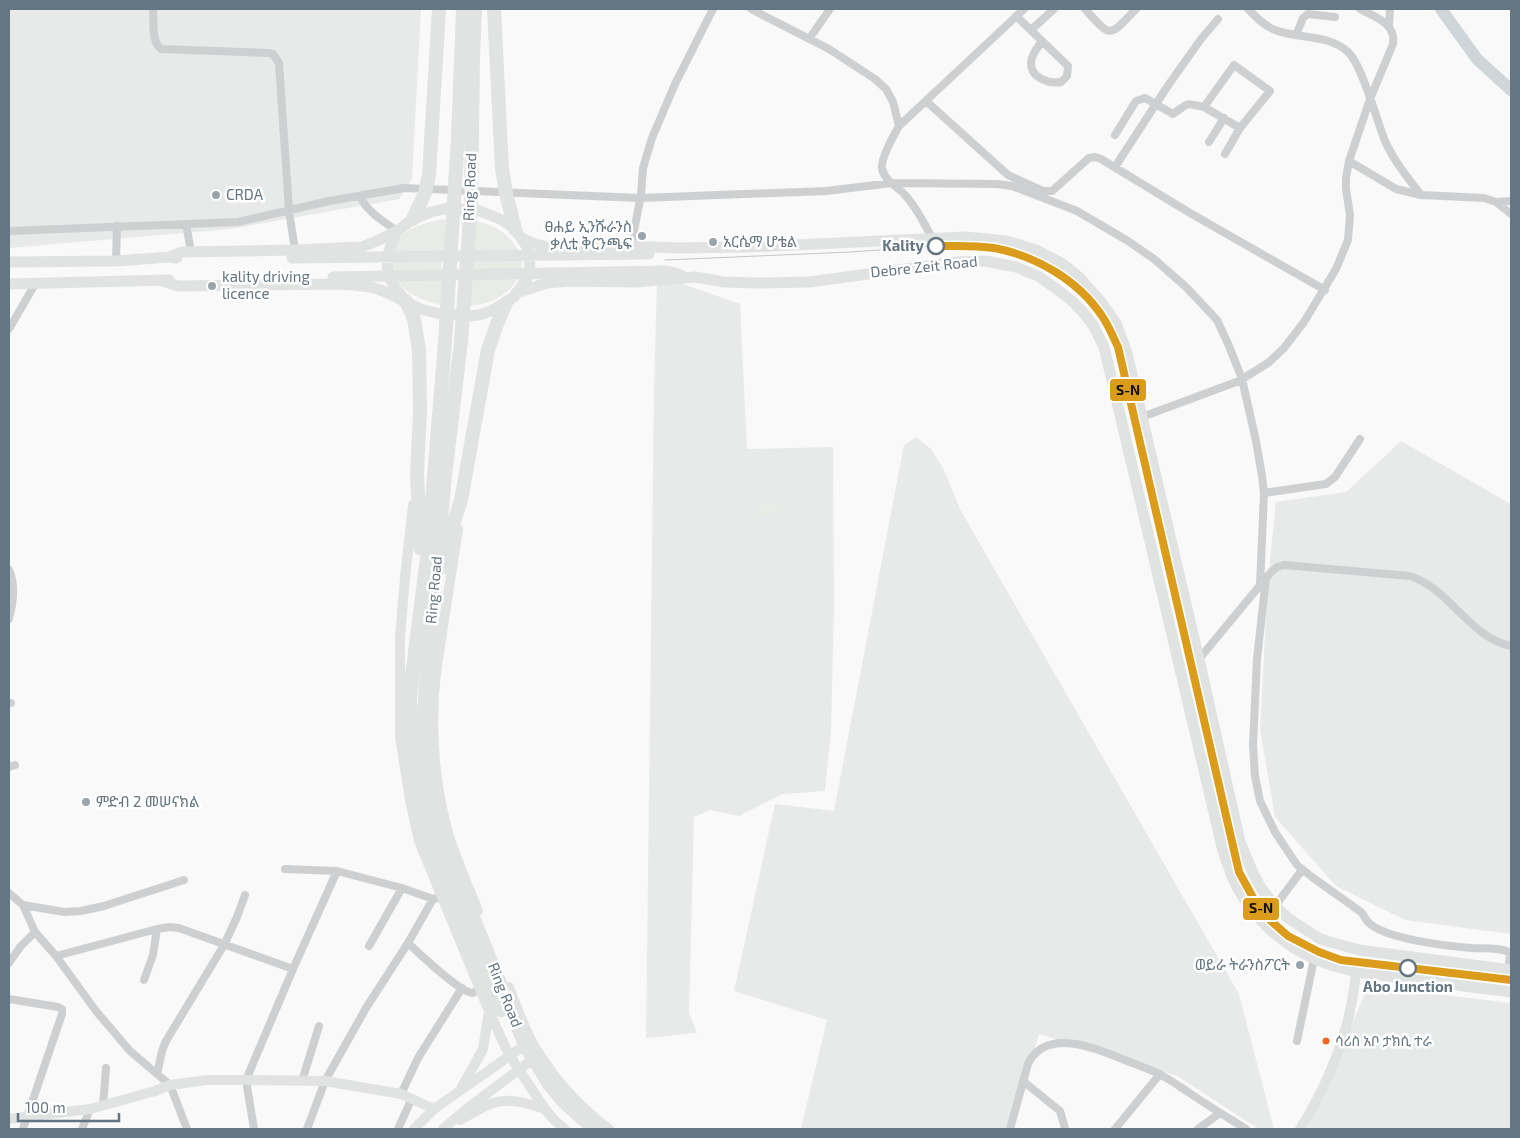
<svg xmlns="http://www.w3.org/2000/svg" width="1520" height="1138" viewBox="0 0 1520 1138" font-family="'Exo 2','Noto Sans Ethiopic',sans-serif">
<rect width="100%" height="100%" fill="#f9f9f9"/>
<path fill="#e8e9e9" d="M9 9H421L412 179 399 199 230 229 9 248Z
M657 279 683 284 740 304 747 449 833 447 834 607 831 732 825 791 783 794 739 816 710 810 694 817 689 1013 697 1033 646 1038 654 390Z
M916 437 931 449 943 468 961 511 1239 994 1274 1129H1259L1177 1076 1039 1034 1009 1129H801L827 1020 734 991 775 804 834 811 904 445Z
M1401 441 1511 504V934L1405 920 1336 886 1275 817 1260 729 1268 580 1276 502 1346 492Z
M1368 986 1511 1003V1129H1307Z"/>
<path fill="#e8ebe6" d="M445 219V241L441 266 444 276 441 305C420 300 397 291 392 267 391 260 391 251 395 244 404 227 428 222 445 219Z
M471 220C485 223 499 227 509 238 533 261 520 287 494 300 485 304 476 305 467 306Z
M781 502 782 514 758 516 757 503Z"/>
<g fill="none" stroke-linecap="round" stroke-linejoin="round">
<path stroke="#ced6d9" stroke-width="12" d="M1441 9 1477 59 1511 90"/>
<path stroke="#cecfd0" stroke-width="8" d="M153 9C154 21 151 41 161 49L269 53 273 54 279 63 289 211 295 250
M751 9 829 49 875 79 886 89 893 102 899 126
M1085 9C1112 39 1109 37 1136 9
M1248 9C1256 17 1264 26 1275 30 1298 39 1329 34 1348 52 1362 65 1377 121 1385 141 1394 161 1408 178 1421 195
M1016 16 1068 66 1067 76 1061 82C1049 84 1030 78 1031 62 1032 54 1038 47 1042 41
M1389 25 1390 9
M1031 30 1054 9
M1296 35 1303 18 1308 14 1335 17
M809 39 830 9
M926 101 1008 175 1043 191H1052L1089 158 1095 157 1101 159 1190 213 1325 290
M1204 107 1240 128
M1115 135 1136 101 1145 98 1173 114C1189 103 1184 102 1204 107L1234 65 1270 91 1240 128 1225 154
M1209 142 1224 118
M1349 161 1396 189 1421 195 1484 198 1496 202 1511 214
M1115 167 1167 87 1201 39 1218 19
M360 196C366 211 383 221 397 231
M1496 202 1511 201
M186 224 191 252
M9 231 238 222 329 201 404 188 640 198 826 191 892 183 997 184 1012 186 1077 211 1128 241 1154 259 1186 287 1217 320 1229 346 1242 379 1256 441 1262 476 1264 493 1260 585
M932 238C924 223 917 208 905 195 898 187 885 181 882 169 880 159 894 135 899 126L1024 9
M631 246 641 195 643 168 652 138 675 84 713 9
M116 261 117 226
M9 329 35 284
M1142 417 1239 381 1268 363 1284 348 1304 322 1336 269 1348 240 1350 215 1346 189V178L1349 161 1370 99 1393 44C1396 23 1375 17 1360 9
M1264 493 1326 484 1335 477 1360 439
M9 570C16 585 13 604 9 619
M1266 578 1257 659 1253 745 1255 776 1260 801 1275 832 1297 865 1312 877 1361 912C1364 915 1365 919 1368 922 1384 939 1447 946 1471 948 1484 949 1497 947 1509 952L1510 955 1508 970
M1199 659 1271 572 1277 567 1284 565 1410 576C1450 589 1469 637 1511 646
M9 703H11
M9 767 15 765
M285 869 337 871
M9 893 23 905 35 932 56 956 96 1011 130 1051 170 1085 187 1129
M23 905 64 912 81 911 104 906 184 880
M1275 906 1302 870
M408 943C419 953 458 991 472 993L480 990
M369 946 402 888
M56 956 157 929 170 927 179 928 293 969
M9 963 20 947 35 932
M144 980 153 955 157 929
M9 999 58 1007 62 1009V1014L23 1129
M1297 1041 1314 959
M157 1074 162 1051 166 1041 224 945 237 917 245 895
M302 1081 319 1026
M1023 1081 1060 1111 1065 1128
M401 1094 418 1058 462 988
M103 1106 106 1068
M82 1129 90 1109
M254 1129 246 1080 293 969 337 871 402 888 433 899 441 897
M307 1129 325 1081 366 1008 408 943 433 899
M398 1129 412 1098
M1010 1129 1028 1064C1046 1026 1099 1049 1127 1061 1138 1065 1149 1069 1159 1074 1169 1079 1179 1086 1188 1092 1207 1105 1227 1117 1246 1129
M1115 1129 1160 1074
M1198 1129 1220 1113"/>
<path stroke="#e1e2e2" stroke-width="10" d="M413 505 405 578 400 638V736L410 800 419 841 489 1011 508 1053 545 1109 554 1120 565 1129
M458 529 436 672C430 726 434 784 449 836 457 861 468 886 478 911
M509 987C517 1007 524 1029 535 1047 555 1080 578 1106 609 1129
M462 1087 483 1049 489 1011
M9 1119 90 1109 155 1091 170 1085 207 1080H246L325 1081 401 1094 434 1109
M460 1120C471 1114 482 1107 493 1103 510 1097 528 1104 545 1109
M414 1129 434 1109 525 1045
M443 1129 469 1107 533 1059
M1300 1129C1330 1081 1351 1029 1356 972"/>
<path stroke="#e1e2e2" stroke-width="11" d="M397 231C384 257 382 275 403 297
M521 238 535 244 548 247 606 245 677 248 749 247 965 237 1007 241 1036 250 1063 264 1080 278 1101 302 1116 323 1127 353 1199 659 1240 842 1253 873 1261 888 1275 906 1288 918 1320 939 1359 950 1511 970
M292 258 649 254
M9 262 116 261 169 257 177 258
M333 277 668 271 681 275
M163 281 178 286 337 284 353 285 371 287 386 292 420 309 441 314 470 316 479 315 493 310 514 297 528 277 530 264 527 247 515 229 502 220 480 211 448 208 431 212 413 219 397 231 379 240 362 247 295 250 182 252 169 257
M9 284 169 280
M516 293 547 283 569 281 635 282 695 277 724 282 756 283 809 282 956 262 985 261 1016 267 1038 276 1054 287 1071 300 1082 311 1093 325 1104 347 1223 851C1227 863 1231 875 1237 887 1254 918 1282 945 1315 959 1328 965 1342 968 1356 972L1511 992"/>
<path stroke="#e1e2e2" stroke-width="14" d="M463 9 458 138 445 342 428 550 412 676 410 698 412 743 419 798 432 844 501 1010
M475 9 473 58 471 204 461 342 445 476 426 680 424 719 427 771 430 796 442 841 525 1045 549 1084 564 1102 594 1129
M494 9 502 169 506 193 515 229
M413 219 425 193 429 175 439 9
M406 301 414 319 419 350 420 413 417 473 420 548
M445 567 452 528 461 500 488 350 497 324 506 303"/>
<path stroke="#c3c5c6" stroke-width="1" d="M665 260 850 252 936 246"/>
<g stroke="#fff" stroke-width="11">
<path id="rail-1" d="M936 246C955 246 975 245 994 248 1036 256 1078 280 1102 316 1109 326 1113 337 1118 347L1239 872 1256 903 1271 921 1288 936 1319 952 1341 960 1511 980"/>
</g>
<use href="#rail-1" stroke="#da9c1a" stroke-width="8"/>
</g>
<g fill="#99a4ac" stroke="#fff" stroke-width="2">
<circle cx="216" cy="195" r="5"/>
<circle cx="642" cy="236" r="5"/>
<circle cx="713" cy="242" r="5"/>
<circle cx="212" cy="286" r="5"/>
<circle cx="86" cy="802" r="5"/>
<circle cx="1300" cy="965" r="5"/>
</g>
<g fill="#fff" stroke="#657683" stroke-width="2.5">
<circle cx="936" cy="246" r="8"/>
<circle cx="1408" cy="968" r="8"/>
</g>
<circle fill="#f26522" stroke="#fff" stroke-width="2" cx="1326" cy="1041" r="4.5"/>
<g text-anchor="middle" stroke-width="5" stroke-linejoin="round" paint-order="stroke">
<g font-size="14" fill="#657683" stroke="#fff" text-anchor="start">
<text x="1335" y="1046">ሳሪስ አቦ ታክሲ ተራ</text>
</g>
<g font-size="15" fill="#657683" stroke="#fff">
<text transform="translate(470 187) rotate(-88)" y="5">Ring Road</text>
<text transform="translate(924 267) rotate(-6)" y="5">Debre Zeit Road</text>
<text transform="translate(434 590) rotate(-85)" y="5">Ring Road</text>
<text transform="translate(505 995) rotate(68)" y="5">Ring Road</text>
</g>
<g font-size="15" fill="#657683" stroke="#fff" text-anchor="start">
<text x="226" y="200">CRDA</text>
<text x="632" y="232" text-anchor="end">ፀሐይ ኢንሹራንስ<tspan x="632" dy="17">ቃሊቲ ቅርንጫፍ</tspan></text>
<text x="723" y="247">አርሴማ ሆቴል</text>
<text x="222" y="282">kality driving<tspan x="222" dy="17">licence</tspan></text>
<text x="96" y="807">ምድብ 2 መሠናክል</text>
<text x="1290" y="970" text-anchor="end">ወይራ ትራንስፖርት</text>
</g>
<g font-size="15" font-weight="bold" fill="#657683" stroke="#fff" text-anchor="end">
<text x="924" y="251">Kality</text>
<text x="1408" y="992" text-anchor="middle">Abo Junction</text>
</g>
</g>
<g stroke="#fff" stroke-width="2">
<rect x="1109" y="378" width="38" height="24" rx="5" fill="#da9c1a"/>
<rect x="1242" y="897" width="38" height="24" rx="5" fill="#da9c1a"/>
</g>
<g font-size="14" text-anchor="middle" font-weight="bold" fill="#111">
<text x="1128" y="395">S-N</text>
<text x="1261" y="913">S-N</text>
</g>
<rect width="1520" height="1138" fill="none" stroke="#657683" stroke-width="20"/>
<path d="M18 1113v8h101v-8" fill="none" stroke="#657683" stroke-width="2.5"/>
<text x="25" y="1113" font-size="15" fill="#657683" stroke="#ffffff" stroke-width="4" paint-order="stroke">100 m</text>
</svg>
